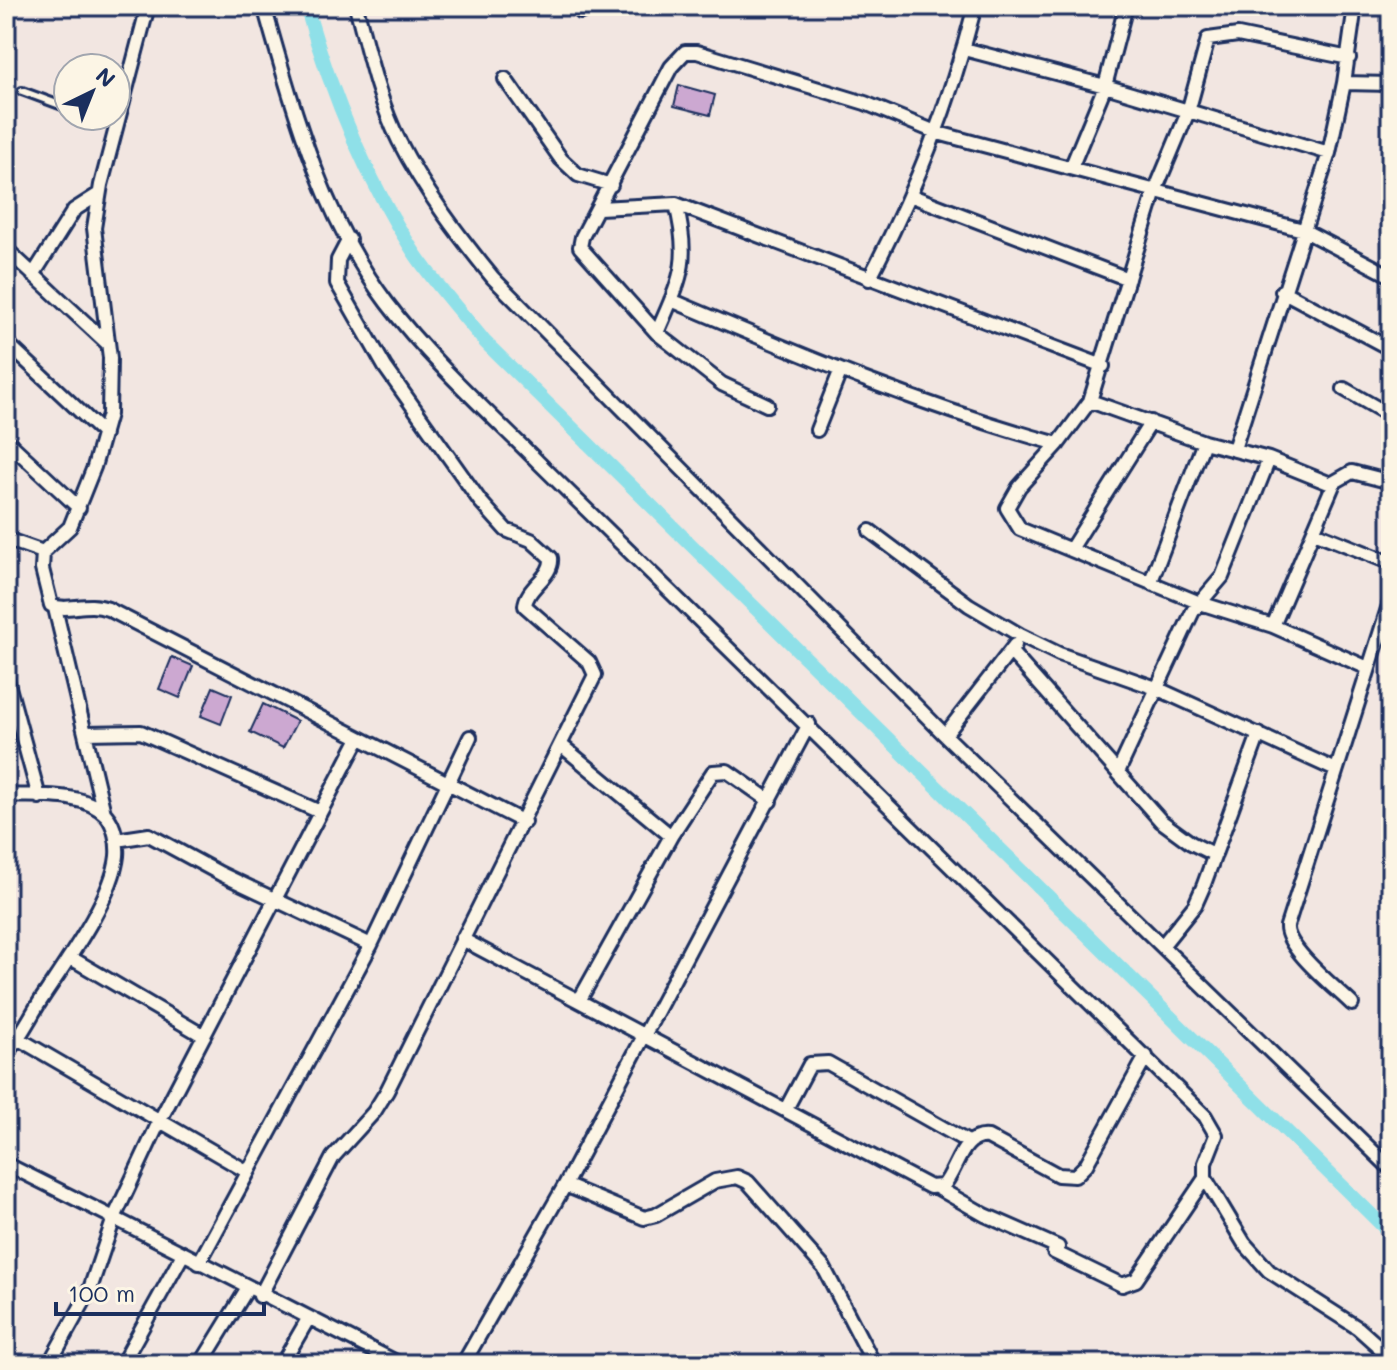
<svg xmlns="http://www.w3.org/2000/svg" width="1397" height="1370" viewBox="0 0 1397 1370" font-family="Mali,sans-serif">
<rect width="100%" height="100%" fill="#f2e6e1"/>
<filter id="ink" filterUnits="userSpaceOnUse"><feTurbulence type="fractalNoise" baseFrequency=".0125" numOctaves="2"/><feDisplacementMap in="SourceGraphic" scale="16" xChannelSelector="R" yChannelSelector="G"/><feConvolveMatrix kernelMatrix="1 2 1 2 8 2 1 2 1" color-interpolation-filters="sRGB"/></filter>
<g filter="url(#ink)">
<g fill="none" stroke-linecap="round" stroke-linejoin="round">
<path stroke="#8fe0e8" stroke-width="14" d="M306 6C331 93 364 175 413 251 434 283 461 312 485 342L1391 1234"/>
</g>
<path fill="#cca8d1" stroke="#1b2f5e" stroke-width="2" d="M679 85 715 95 710 115 674 106Z
M172 657 193 666 180 698 159 689Z
M213 687 232 695 221 724 201 716Z
M263 704 297 721 283 748 250 732Z"/>
<g fill="none" stroke-linecap="round" stroke-linejoin="round">
<g stroke="#1b2f5e" stroke-width="12">
<path id="service" d="M22 91 68 108
M90 116 116 125"/>
</g>
<g stroke="#1b2f5e" stroke-width="18">
<path id="minor" d="M148 6 101 185 94 228 110 358 109 414 94 467 70 527 43 552 42 569 51 605C66 613 86 601 108 609L524 822
M264 6C293 108 322 217 387 303 431 361 487 411 538 462L1205 1116 1216 1135 1205 1163V1178L1244 1243 1269 1271 1358 1328 1377 1345 1387 1364
M356 6C368 51 378 99 399 141 424 190 458 235 493 278L945 735 1391 1169
M581 12 582 6
M964 49 1105 86 1329 153
M1349 58 1238 35 1208 39 1188 112 1155 191 1090 401 1058 444 1019 487 1007 508 1020 529 1200 603 1273 626 1368 668
M505 79 561 159 578 175 611 185
M1344 83 1391 84
M1071 168 1105 86 1126 6
M912 196 1128 279
M599 208 676 204 1103 366
M6 249 107 343
M33 275 74 210 99 194
M869 279C917 187 949 106 975 6
M1282 291 1391 349
M671 300C799 354 923 407 1058 444
M657 333C680 279 691 264 676 204
M6 342 104 434
M1344 389 1391 416
M1090 401 1204 442 1269 459 1222 577 1193 611 1118 772
M767 405 722 384 657 333 580 247 582 237 671 67 685 52H697L865 103 938 133 1303 230 1391 276
M817 430 840 372
M6 440 79 508
M1234 449 1329 153 1344 83 1355 6
M1269 459 1331 484 1352 472 1391 482
M870 531 969 605 1020 635 1059 654 1156 688 1336 770
M1314 532 1391 563
M6 539 43 552
M1071 549 1151 422
M1151 581 1204 442
M55 608 104 813
M1273 626 1334 483
M1011 652 1161 821 1191 843 1215 855
M6 676 39 797
M85 733 141 732 320 812
M945 735 1015 645
M359 738 159 1122 114 1218 400 1364
M561 745 671 836
M6 795C37 797 83 791 106 815 115 825 118 844 117 856 113 897 66 962 43 997 30 1016 22 1036 6 1053
M116 840 149 835 221 874 371 945
M462 939 930 1187 943 1186C958 1169 961 1134 988 1137L1058 1175 1075 1176 1086 1165 1146 1056
M1162 946 1195 905 1203 887 1259 734
M71 958 204 1036
M579 1001 671 836 713 772 727 771 770 801
M1352 1004C1336 988 1285 948 1287 926L1391 599
M19 1039 248 1172
M786 1109 810 1064 828 1063 968 1142
M6 1164 114 1218 89 1292 54 1355
M565 1185 644 1218 656 1215 715 1181 737 1177 748 1182 824 1268 874 1364
M938 1188 985 1215 1058 1247
M1054 1252 1122 1285 1136 1280 1205 1178
M199 1263 371 945 470 737
M260 1296 333 1157 374 1112 387 1091 595 675 589 662 525 606C526 587 553 577 551 558L531 540 506 530 480 501 385 367 337 283 338 260 349 239
M122 1364 183 1254
M201 1364 247 1289
M282 1364 308 1319
M463 1364 565 1185 809 724"/>
</g>
<use href="#service" stroke="#fcf5e5" stroke-width="6"/>
<use href="#minor" stroke="#fcf5e5" stroke-width="12"/>
</g>
</g>
<rect width="1397" height="1370" fill="none" stroke="#fcf5e5" stroke-width="32"/>
<rect x="16" y="16" width="1365" height="1338" fill="none" stroke="#1b2f5e" stroke-width="3" filter="url(#ink)"/>
<g transform="translate(92 92) rotate(43)"><circle r="38" fill="#fcf5e5" stroke="#a2a6af" stroke-width="2"/>
<path d="M0-6L14 30L0 20L-14 30Z" fill="#1b2f5e"/>
<text y="-12" font-size="22" font-weight="bold" text-anchor="middle" fill="#1b2f5e">N</text>
</g>
<path d="M56 1302v12h208v-12" fill="none" stroke="#1b2f5e" stroke-width="4"/>
<text x="68" y="1302" font-size="24" fill="#1b2f5e" stroke="#fcf5e5" stroke-width="6" paint-order="stroke">100 m</text>
</svg>
